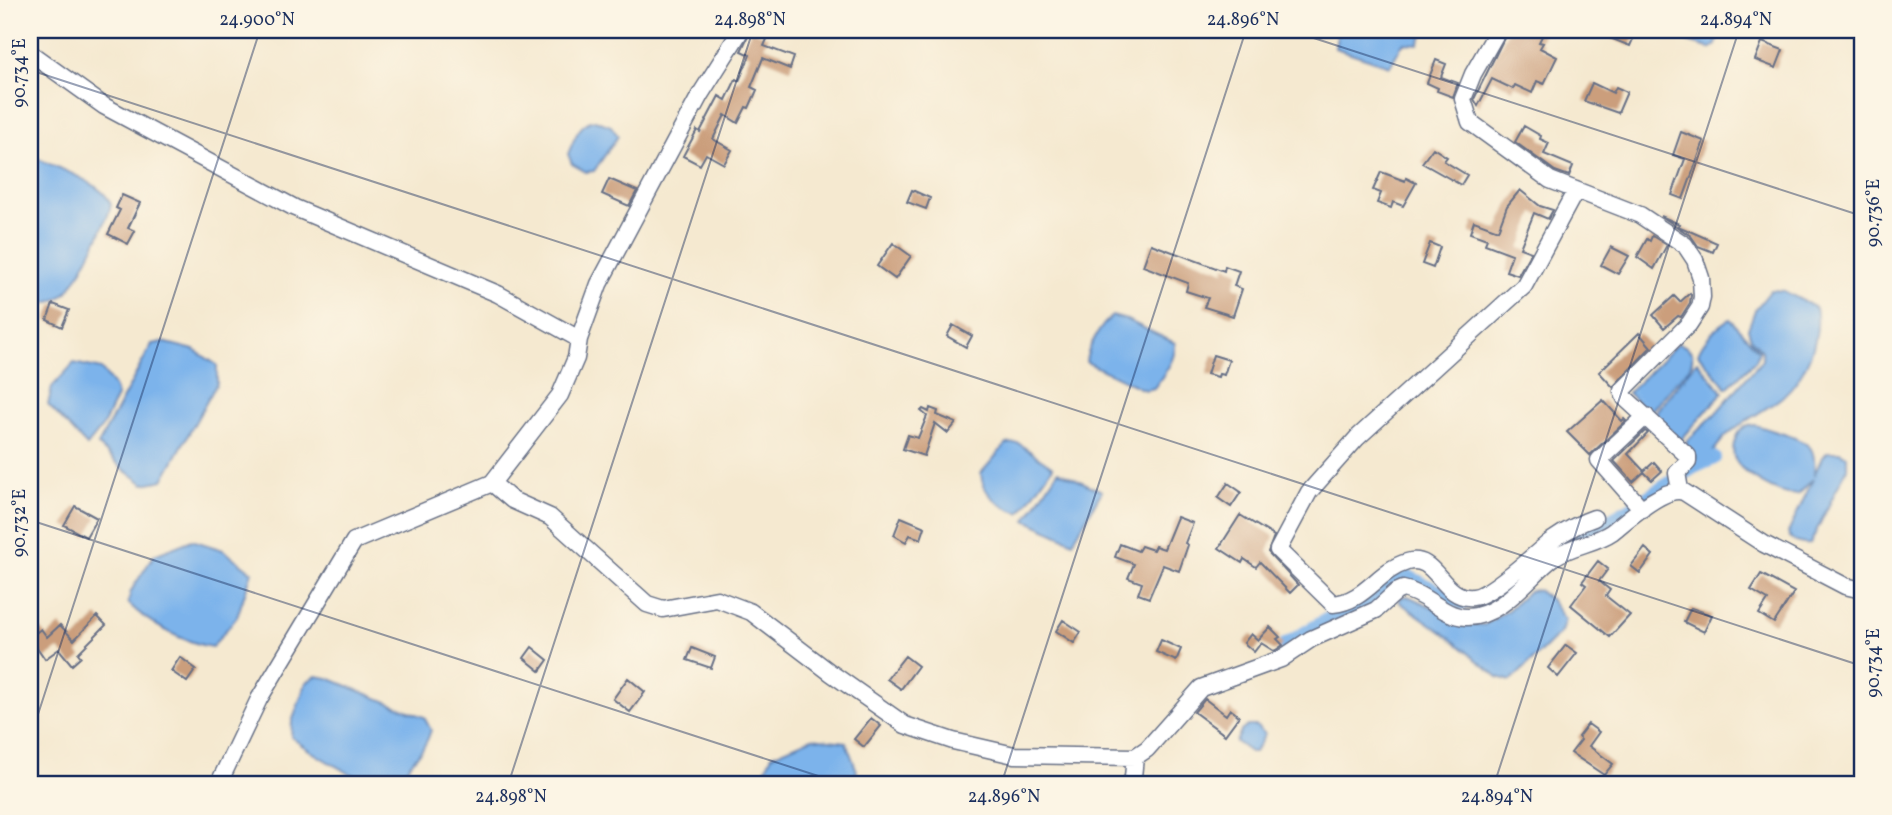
<svg xmlns="http://www.w3.org/2000/svg" width="1892" height="815" viewBox="0 0 1892 815" font-family="Vollkorn,serif">
<rect width="100%" height="100%" fill="#fcf5e5"/>
<filter id="ink" filterUnits="userSpaceOnUse"><feTurbulence type="fractalNoise" baseFrequency=".0143" numOctaves="2"/><feDisplacementMap in="SourceGraphic" scale="14" xChannelSelector="R" yChannelSelector="G"/><feConvolveMatrix kernelMatrix="1 2 1 2 8 2 1 2 1" color-interpolation-filters="sRGB"/></filter>
<filter id="wash" filterUnits="userSpaceOnUse"><feTurbulence type="fractalNoise" baseFrequency=".00686" numOctaves="4" result="noise"/><feDisplacementMap in="SourceGraphic" scale="28" xChannelSelector="R" yChannelSelector="G"/><feGaussianBlur stdDeviation="1.57" result="paint"/><feColorMatrix in="noise" values="0 0 0 0 0 0 0 0 0 0 0 0 0 0 0 0 0 1.4 0 .05"/><feComposite in="paint" operator="in"/></filter>
<g filter="url(#wash)">
<rect width="100%" height="100%" fill="#f5e9d0"/>
<path fill="#7bb3eb" stroke="#4b71a4" stroke-width="2" d="M1338 30H1425L1418 44 1403 43 1390 66 1335 48Z
M1633 30H1718L1719 31 1716 45 1710 49C1702 45 1690 44 1682 39 1668 30 1669 27 1651 36Z
M595 120 611 126 618 136 594 171 586 172 572 164 568 154C574 140 579 122 595 120Z
M30 155C50 166 105 182 111 205 107 222 78 281 66 293 56 302 42 305 30 303Z
M1771 290 1784 291 1816 308C1822 338 1805 377 1782 397 1765 411 1743 420 1727 435 1719 442 1714 453 1705 460H1698L1686 447 1687 441 1716 413 1762 360V351L1751 339 1748 329 1755 310Z
M1112 316 1127 320 1175 343C1176 360 1164 374 1154 388L1145 390 1140 388 1086 362C1087 348 1101 325 1112 316Z
M1730 319 1759 351 1756 360 1727 388 1698 354C1702 342 1718 324 1730 319Z
M163 342 194 350 217 365V383L163 480 144 484 122 468 98 445 152 344Z
M1678 343C1692 348 1696 355 1689 368L1649 413 1628 393Z
M1697 361 1723 392 1680 441 1654 417 1657 410Z
M74 363 101 369 114 386 117 396 103 426 87 446 48 405 52 387Z
M1755 425C1766 428 1776 432 1787 435 1813 444 1816 449 1814 476L1822 457 1828 452H1840L1847 456V468L1810 544C1802 545 1791 542 1788 533L1813 479 1799 494C1781 498 1741 474 1734 457 1733 452 1733 445 1735 440 1738 429 1744 426 1755 425Z
M1018 443 1053 467 1020 513C1001 507 982 495 981 473L1006 444Z
M1058 471 1102 491 1073 542 1026 520Z
M192 540 223 550 252 572 237 617 212 647C182 642 149 624 128 603L131 591 154 555Z
M1538 590 1550 599 1565 620 1561 632 1511 681 1498 677 1445 634 1399 602 1401 597 1408 596 1470 624 1484 625 1507 611 1529 591Z
M316 676 328 678 424 717 431 730C427 744 421 751 412 762 405 770 398 781 388 784 370 790 307 750 291 737L292 722 306 683Z
M1248 726H1256L1265 734 1255 752H1250L1236 742 1241 731Z
M812 738 846 742 857 771 851 785H758L772 755Z"/>
<g fill="none" stroke-linecap="round" stroke-linejoin="round">
<path stroke="#7bb3eb" stroke-width="14" d="M1559 548 1634 506 1694 467 1714 458
M1285 645 1326 620 1367 602 1399 580 1409 577 1462 603"/>
</g>
<g id="blocks">
<path fill="#cb9e7c" d="M751 30 768 37 764 46 794 57 790 69 763 58 751 87 757 90 749 108 746 107 738 123 725 115 713 139 732 150 724 164 706 154 700 165 683 156 697 130 700 132 719 96 726 100 736 79 739 81 750 55 741 51Z
M1508 30H1545L1539 42 1543 43 1540 48 1557 57 1544 84 1537 81 1532 93 1515 85 1513 89 1492 79 1478 106 1474 99Z
M1590 30H1637L1630 46Z
M1762 42 1783 50 1776 68 1755 60Z
M1436 60 1446 64 1441 77 1458 83 1453 97 1437 91 1438 88 1427 83Z
M1592 83 1613 93 1616 87 1627 92 1618 113 1584 101Z
M1524 126 1541 136 1540 139 1549 143 1544 154 1573 166 1569 176 1555 171 1515 142Z
M1681 132 1704 141 1683 199 1672 195 1685 159 1673 155Z
M1433 148 1447 157 1444 161 1467 175 1461 185 1422 163Z
M1381 172 1405 181 1406 178 1416 183 1403 206 1393 202 1391 208 1377 203 1381 193 1373 190Z
M609 179 637 191 629 206 602 194Z
M912 190 930 198 926 209 907 202Z
M1520 190 1540 206 1553 210 1548 219 1534 213 1520 248 1531 252 1518 275 1506 271 1512 254 1485 244 1487 239 1470 233 1474 221 1498 230 1507 206Z
M122 195 140 203 128 228 135 231 128 244 108 234 120 210 116 208Z
M1661 216 1679 224 1678 226 1717 243 1713 252 1698 246 1691 236Z
M1652 236 1667 245 1654 269 1637 257 1647 239 1650 241Z
M893 243 911 256 895 279 877 266Z
M1430 243 1440 247 1433 268 1422 264Z
M1151 244 1224 271 1225 266 1239 271 1234 286 1242 289 1233 316 1204 307 1208 298 1186 291 1188 283 1143 266Z
M1611 247 1629 256 1618 274 1601 265Z
M1690 293 1691 295 1690 303 1681 317 1678 316 1664 328 1653 315 1674 296 1680 302Z
M53 304 69 310 62 327 47 320Z
M953 325 972 336 966 347 947 336Z
M1639 333 1651 347 1613 387 1599 372Z
M1213 355 1229 360 1224 375 1219 374 1218 377 1207 374Z
M1603 400 1622 421 1624 419 1626 421 1590 455 1567 432Z
M930 408 938 411 937 415 956 423 948 433 935 423 924 456 903 449 908 435 918 438 927 416 921 411 923 409 929 412Z
M1645 431 1648 433 1628 454 1644 471 1654 462 1662 471 1652 480 1644 472 1633 482 1614 461Z
M1228 483 1241 492 1231 507 1218 498Z
M75 506 97 518 86 537 64 525Z
M1240 515 1274 536 1268 552 1298 585 1290 593 1260 562 1256 567 1244 559 1242 563 1219 548Z
M901 517 925 527 921 539 910 535 906 542 894 535Z
M1177 517 1193 523 1185 543 1188 545 1179 571 1163 565 1149 598 1138 594 1142 583 1128 578 1134 564 1115 557 1120 544 1138 551 1141 546 1153 550 1155 546 1164 549Z
M1645 548 1653 555 1640 573 1631 566Z
M1598 561 1608 569 1599 581 1610 590 1606 596 1630 615 1610 637 1571 605 1586 585 1582 582Z
M1761 574 1794 592 1774 623 1759 614 1768 600 1751 590Z
M1691 608 1712 615 1704 632 1684 622Z
M97 616 106 625 78 653 81 657 72 665 59 649 45 659 30 637 41 629 47 637 60 625 74 640Z
M1063 620 1081 632 1074 643 1056 631Z
M1270 627 1280 637 1277 639 1283 645 1276 650 1274 651 1261 643 1254 652 1244 643 1251 634 1258 640Z
M1161 640 1181 649 1176 661 1156 652Z
M1566 645 1577 653 1558 677 1548 668Z
M532 647 548 660 540 671 524 658Z
M692 648 715 657 711 668 687 660Z
M905 656 918 666 901 689 887 679Z
M180 657 196 669 187 682 171 671Z
M628 678 645 692 630 712 613 699Z
M1205 699 1226 715 1230 709 1239 716 1225 735 1194 712Z
M871 718 881 726 864 747 854 739Z
M1588 724 1599 732 1589 746 1613 764 1604 775 1571 753 1581 740 1578 737Z"/>
</g>
</g>
<g filter="url(#ink)">
<use href="#blocks" fill-opacity="0" stroke="#677086" stroke-width="2"/>
<g fill="none" stroke-linecap="round" stroke-linejoin="round">
<g stroke="#677086" stroke-width="19">
<path id="minor" d="M1498 30 1473 74 1463 99 1470 122 1550 180 1640 215 1685 245 1695 260 1701 278 1702 297 1700 307 1689 324 1622 391 1625 398 1688 456V462L1677 473 1680 490
M30 53 104 106 295 208 498 294 579 339 599 284 700 95 741 30
M1576 190 1524 286 1357 438 1309 492 1278 550 1333 604C1366 601 1377 571 1407 562 1437 553 1441 600 1473 597 1491 596 1535 553 1551 541 1564 532 1579 523 1594 518
M492 483 512 500 550 517 647 604 663 609 717 599 751 612 831 673 905 725 953 741 1014 755 1135 757 1147 749 1201 688 1281 659 1311 639 1376 610 1396 592 1403 589C1426 593 1442 616 1466 617 1501 618 1528 577 1553 558 1570 545 1595 544 1612 532 1627 520 1665 485 1684 492L1764 544 1845 586 1862 590
M1642 509 1599 460 1646 416
M218 785 259 699 354 541 492 483 560 395 576 358 579 339
M1130 785 1133 777 1135 757"/>
</g>
<use href="#minor" stroke="#fff" stroke-width="16"/>
</g>
</g>
<path fill="none" stroke="#1b2f5e" stroke-width="2" stroke-opacity="0.45" d="M1289 30 1862 216M30 70 1862 666M30 520 846 785M30 739 260 30M508 785 753 30M1001 785 1246 30M1494 785 1739 30"/>
<rect width="1892" height="815" fill="none" stroke="#fcf5e5" stroke-width="77"/>
<rect x="38" y="38" width="1816" height="738" fill="none" stroke="#1b2f5e" stroke-width="2.5"/>
<g font-size="18" text-anchor="middle" fill="#1b2f5e">
<text x="257" y="25">24.900°N</text>
<text x="750" y="25">24.898°N</text>
<text x="1243" y="25">24.896°N</text>
<text x="1736" y="25">24.894°N</text>
<text transform="translate(19 73) rotate(-90)" y="6">90.734°E</text>
<text transform="translate(1873 213) rotate(-90)" y="6">90.736°E</text>
<text transform="translate(19 523) rotate(-90)" y="6">90.732°E</text>
<text transform="translate(1873 663) rotate(-90)" y="6">90.734°E</text>
<text x="511" y="802">24.898°N</text>
<text x="1004" y="802">24.896°N</text>
<text x="1497" y="802">24.894°N</text>
</g>
</svg>
